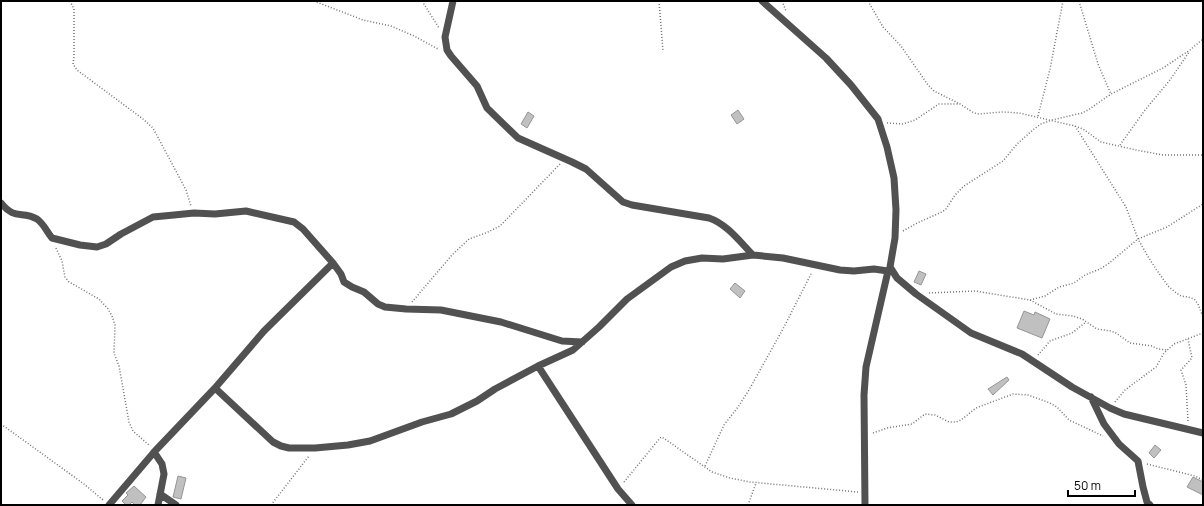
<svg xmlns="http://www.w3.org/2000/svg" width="1204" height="506" viewBox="0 0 1204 506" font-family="Manrope,sans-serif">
<rect width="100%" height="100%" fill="#fff"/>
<path fill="#c0c0c0" stroke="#959595" d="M738 110 744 119 737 124 731 115Z
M528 112 534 116 527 128 521 124Z
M919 271 926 274 921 285 914 282Z
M735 283 745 291 740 298 730 289Z
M1024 311 1034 315 1035 312 1050 319 1042 338 1017 328Z
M1007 377 1009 380 993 395 988 389Z
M1155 445 1161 450 1154 458 1149 453Z
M178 476 186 478 181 499 173 497Z
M1193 477 1203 482V495L1187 487Z
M134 486 146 497 140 505H135L132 502 129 505H126L122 501 128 495 126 493Z"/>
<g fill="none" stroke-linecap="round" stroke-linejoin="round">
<path stroke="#737373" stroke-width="1.5" stroke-dasharray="1 2" stroke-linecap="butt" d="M70 1 74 9V56L73 64 77 70 143 119 153 128 186 190 191 206
M314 1 363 20 391 26 414 36 438 49
M422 1 439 28
M659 1 663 51
M782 1 786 11
M868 1 883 27 901 46 928 85 934 91 958 103
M1079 1 1098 64 1111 94
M1038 116 1050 69 1063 1
M887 123 903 124 915 120 939 104H960L974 113 979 114 1003 112 1019 113 1075 126 1083 129 1101 142 1136 150 1163 155H1203
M1075 126 1126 207 1138 239 1147 255 1156 269 1168 286 1175 292 1181 296 1188 297 1194 299 1198 304 1203 317
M1120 145 1145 110 1170 80 1189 52
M903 231 917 223 942 212 946 209 955 195 964 186 1003 161 1017 144 1034 129 1041 124 1052 120 1082 113 1088 110 1111 94 1163 68 1190 50 1203 39
M56 248 62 261 65 277 69 282 99 299 108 309 112 316 115 325 114 353 119 366 129 422 133 431 150 446
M929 293 975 291 1030 300 1045 296 1059 287 1074 283 1085 275 1100 269 1108 264 1138 239 1167 227 1203 204
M1030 300 1056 314 1073 316 1082 319 1097 329 1111 331 1116 333 1130 343 1152 346 1158 349 1168 350
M412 302 452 255 469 239 486 233 500 226 560 164
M1038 355 1050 341 1072 333 1086 322
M1115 402 1125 390 1156 367 1164 353 1174 344 1203 333
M1188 421 1186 385 1181 370 1192 358 1188 339
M1 424 84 484 103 500
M873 433 887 428 912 424 925 414 935 415 949 422H956L961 420 976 408 1013 394 1028 395 1050 403 1057 407 1069 420 1103 436
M1147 464 1195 476 1203 480
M705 466 724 425 738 407 749 390 784 327 812 272
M624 482 660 438 662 437 712 472 730 478 750 482 858 492
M271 505 309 456
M748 505 756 483"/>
<path stroke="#515151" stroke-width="7" d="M453 1 445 37 447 50 451 56 477 86 487 108 518 138 572 162 586 169 623 202 632 205 709 218C727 224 740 242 753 255
M762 1 826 58 851 85 878 119 887 147 894 178 896 210 895 238 890 267 897 278 916 294 971 333 1022 354 1072 387 1110 408 1124 414 1203 433
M1 203C15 221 22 210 37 219 44 224 47 232 52 238L80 245 97 247 106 244 121 234 153 217 174 215 194 213 215 214 246 211 294 222 303 229 333 263 341 274 344 282 352 287 364 292 378 304 385 307 406 309 441 310 501 322 562 341 582 342
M538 366 618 489 632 505
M215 388 273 442 281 446 289 448H315L348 445 370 441 422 422 451 414 477 401 495 389 538 366 573 350 599 327 627 299 671 267 685 261 702 258 723 259 753 255 783 258 840 270 854 271 874 269 888 271
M1091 397 1104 424 1119 444 1138 461 1143 487 1147 502 1150 505
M154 452 162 464 164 474 158 505
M160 494 176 505
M109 505 155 451 215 388 264 331 333 263
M865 505 864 395 866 367 888 271 890 268"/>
</g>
<rect width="1204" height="506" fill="none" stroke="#000000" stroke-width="4"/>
<path d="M1068 490v6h67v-6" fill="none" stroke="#000000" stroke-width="2"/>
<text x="1074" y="490" font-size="12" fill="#000000" stroke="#ffffff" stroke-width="3" paint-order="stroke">50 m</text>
</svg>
